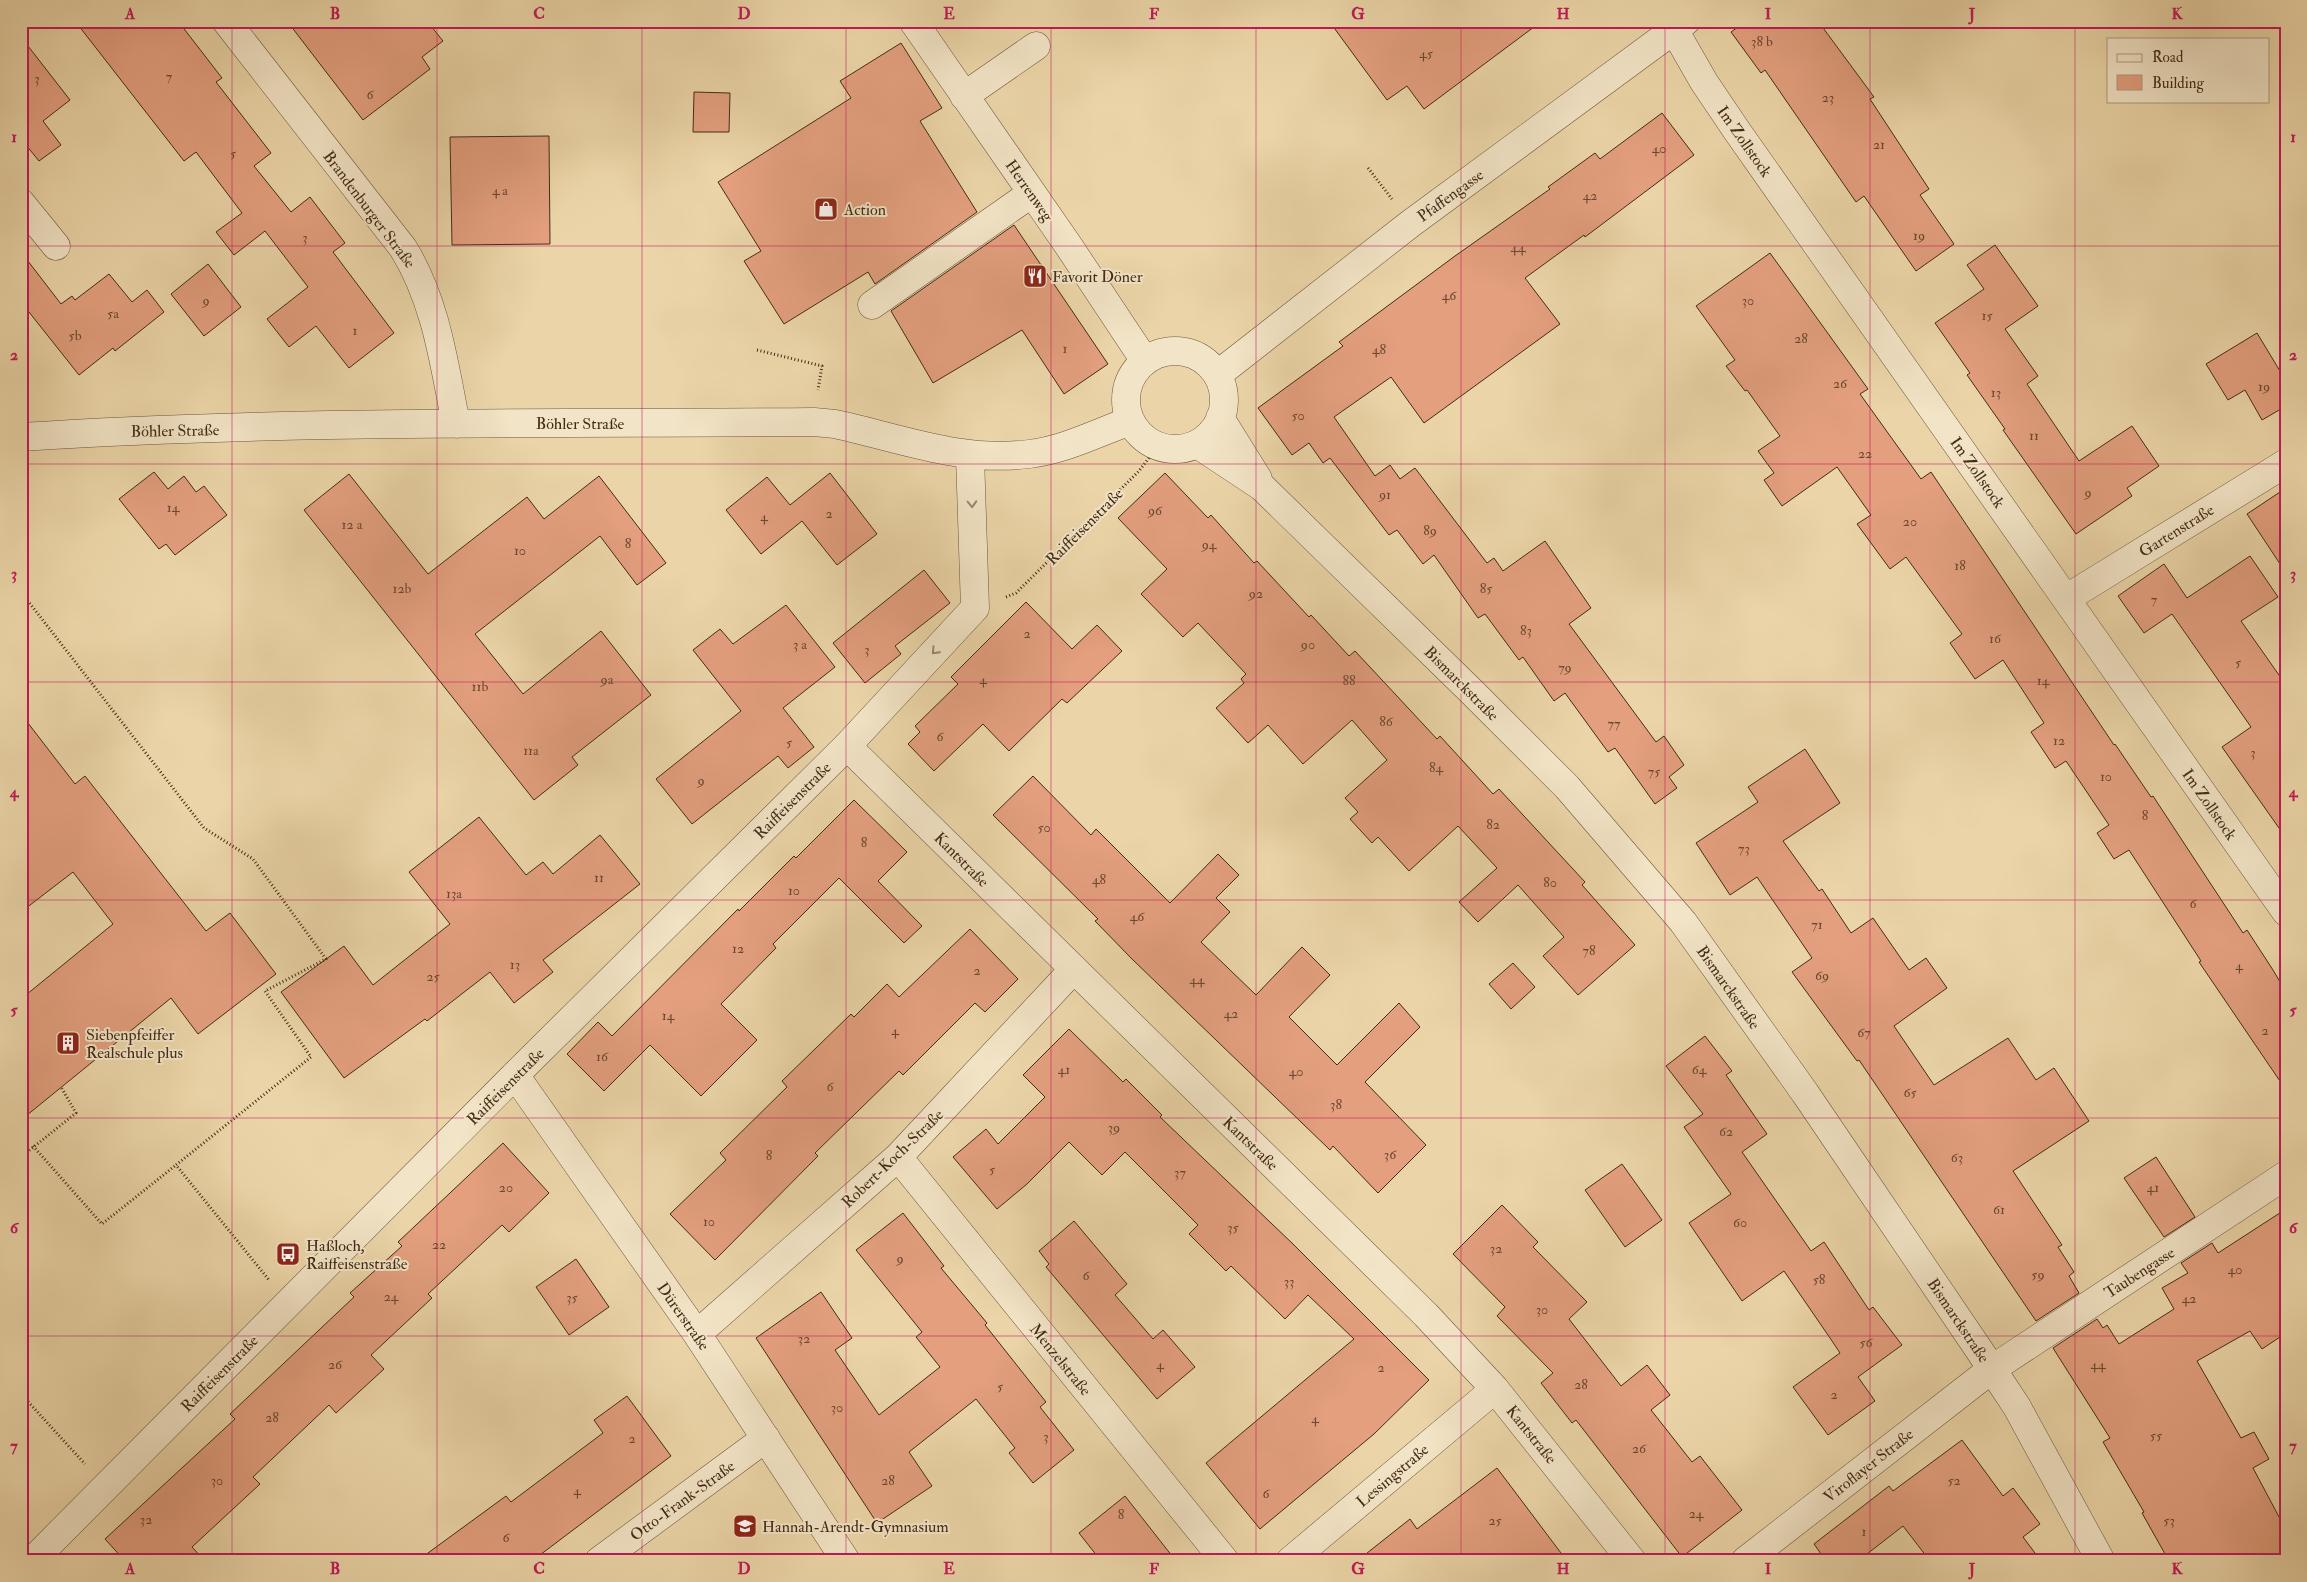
<svg xmlns="http://www.w3.org/2000/svg" width="2307" height="1582" viewBox="0 0 2307 1582" font-family="'IM FELL Double Pica',serif">
<rect width="100%" height="100%" fill="#ebd5a8"/>
<filter id="stains"><feTurbulence type="fractalNoise" baseFrequency=".004" numOctaves="4"/><feColorMatrix values="0 0 0 0 .2 0 0 0 0 .09 0 0 0 0 .02 0 0 0 .5 -.17"/></filter>
<radialGradient id="worn" r=".72"><stop offset=".6" stop-color="#630" stop-opacity="0"/><stop offset="1" stop-color="#630" stop-opacity=".3"/></radialGradient>
<path fill="#e39f7e" stroke="#432b17" d="M75 21H178L222 78 216 82 271 153 254 166 291 212 310 197 345 243 333 252 394 333 349 368 316 326 289 347 267 319 308 287 265 231 234 255 216 232 242 213 196 152 184 161Z
M287 21H427L443 41 422 57 430 69 363 120Z
M1329 21H1542L1424 109 1407 86 1387 100Z
M1746 21H1818L1874 97 1870 99 1929 189 1920 195 1954 244 1916 271 1864 196 1856 202 1765 70 1761 73 1731 32Z
M21 37 70 100 43 121 61 145 39 161 21 139Z
M901 43 942 108 920 121 977 212 875 284 868 272 784 324 744 261 761 251 718 182 851 98 840 81Z
M694 92 730 93 729 132H693Z
M1662 113 1694 155 1585 237 1584 235 1525 278 1560 324 1424 423 1391 377 1334 417 1375 476 1390 465 1400 479 1415 468 1487 563 1494 558 1503 571 1545 541 1591 608 1569 624 1656 742 1664 736 1684 765 1669 777 1677 788 1655 804 1615 748 1608 752 1565 693 1554 701 1523 657 1519 660 1485 614 1478 618 1434 555 1423 564 1397 530 1389 535 1330 458 1323 463 1309 443 1292 455 1258 408 1343 346 1339 342 1455 256 1550 189 1548 187 1595 153 1600 159Z
M549 136 550 244 452 245 450 137Z
M1014 225 1108 364 1064 394 1022 330 933 383 891 311Z
M1995 245 2038 306 2005 329 2038 376 2027 384 2079 461 2132 426 2159 466 2127 488 2132 496 2076 534 2003 430 2005 429 1967 375 1970 373 1935 323 1984 289 1967 265Z
M21 252 61 304 72 296 75 300 109 274 132 302 147 290 164 312 115 351 113 348 79 375 21 302Z
M1770 253 1868 389 1860 394 1921 479 1931 472 2114 745 2115 744 2151 797 2153 796 2243 933 2247 930 2273 970 2286 992V1090L2199 962 2201 961 2129 850 2114 859 2097 833 2109 825 2066 761 2055 768 2031 732 2044 723 2003 660 1975 679 1950 643 1962 634 1906 557 1890 569 1857 524 1871 515 1837 467 1782 506 1764 480 1774 473 1758 451 1780 436 1747 390 1745 391 1726 366 1735 360 1696 306Z
M208 264 241 307 204 336 171 294Z
M2257 333 2286 381V406L2262 420 2245 390 2228 400 2206 364Z
M154 472 168 489 184 476 196 492 204 486 227 515 175 555 166 544 159 549 119 499Z
M830 473 877 534 837 565 802 521 761 554 726 510 767 477 790 505Z
M1165 473 1208 518 1211 515 1254 563 1257 561 1309 617 1311 615 1349 656 1355 651 1437 739 1440 736 1493 794 1499 789 1585 882 1582 885 1635 945 1578 995 1543 956 1564 937 1518 885 1478 922 1459 902 1497 868 1458 826 1409 871 1378 837 1372 843 1350 819 1358 812 1345 798 1387 760 1352 720 1303 764 1268 725 1248 743 1216 708 1244 683 1241 679 1246 674 1198 623 1183 637 1141 594 1167 569 1118 518Z
M349 474 428 574 527 497 544 519 599 476 666 563 637 585 600 536 475 634 523 694 601 631 651 695 572 757 578 765 534 800 304 510Z
M2286 488V573L2247 514Z
M2250 556 2278 597 2241 621 2286 685V838L2222 747 2251 727 2172 614 2144 633 2118 596 2164 564 2187 598Z
M924 570 950 603 895 646 901 654 865 683 833 643Z
M1026 602 1072 649 1097 625 1122 651 1067 703 1062 699 1009 751 983 724 934 771 908 744 920 732 915 726 958 684 951 677Z
M786 605 835 667 783 708 814 747 788 768 778 756 692 824 656 779 741 711 693 650 720 629 733 644Z
M21 714 75 784 85 776 206 931 230 913 276 974 198 1034 171 998 21 1120V999L113 924 73 872 21 912Z
M1805 749 1840 803 1783 841 1819 891 1822 889 1851 933 1873 918 1909 970 1926 958 1947 988 1894 1026 1934 1085 2008 1038 2036 1080 2054 1068 2089 1121 2013 1171 2062 1245 2058 1247 2074 1272 2069 1276 2079 1293 2036 1321 1859 1060 1857 1061 1792 972 1812 958 1757 877 1730 895 1696 843 1758 802 1748 787Z
M1033 776 1091 835 1096 829 1170 903 1218 854 1239 875 1216 898 1230 912 1201 942 1256 995 1302 947 1330 975 1289 1017 1337 1065 1399 1003 1420 1027 1365 1082 1426 1145 1378 1193 1333 1146 1330 1150 1132 959 1095 921 1098 919 993 815Z
M854 800 907 852 878 881 922 926 904 943 839 878 773 944 776 948 721 1004 757 1040 701 1096 650 1045 604 1091 567 1054 598 1022 612 1036 738 909 739 911 794 856 796 858Z
M479 817 526 875 543 862 553 874 600 835 640 884 543 960 553 972 514 1003 490 972 427 1021 425 1019 344 1078 281 992 344 946 373 985 450 924 409 872Z
M970 929 1018 979 985 1012 975 1003 903 1075 899 1071 815 1153 818 1156 715 1260 670 1214 726 1160 720 1153 787 1087 782 1081 851 1014 854 1017 887 984 899 997Z
M1513 963 1535 987 1511 1009 1489 984Z
M1069 1029 1123 1082 1126 1079 1162 1115 1160 1117 1293 1244 1429 1380 1374 1434 1260 1529 1206 1463 1354 1339 1308 1295 1285 1319 1231 1266 1226 1271 1189 1234 1198 1225 1125 1152 1102 1175 1069 1142 1027 1184 997 1209 953 1157 986 1129 998 1144 1045 1097 1023 1075Z
M1705 1036 1732 1071 1726 1075 1767 1134 1742 1152 1811 1251 1824 1242 1869 1310 1873 1307 1902 1345 1858 1377 1875 1401 1828 1435 1793 1387 1840 1353 1830 1338 1784 1271 1742 1301 1689 1223 1731 1194 1684 1127 1703 1114 1666 1066Z
M503 1143 549 1193 509 1232 502 1225 428 1294 432 1298 371 1355 384 1369 336 1413 329 1405 253 1477 260 1484 192 1547 205 1561H125L105 1539 235 1419 230 1414 354 1297 350 1293 402 1246 398 1242Z
M2156 1157 2195 1217 2164 1237 2124 1178Z
M1622 1164 1662 1220 1625 1247 1585 1190Z
M1502 1205 1538 1242 1533 1247 1587 1302 1569 1319 1621 1386 1647 1365 1670 1395 1651 1410 1692 1462 1700 1456 1742 1510 1682 1557 1576 1420 1572 1423 1541 1383 1553 1373 1497 1316 1505 1307 1453 1254Z
M2286 1209V1333L2262 1349 2250 1331 2197 1361 2241 1438 2254 1432 2269 1459 2253 1468 2286 1530V1561H2169L2142 1513 2144 1512 2103 1442 2110 1438 2053 1348 2097 1319 2103 1328 2107 1325 2119 1344 2174 1309 2162 1288 2188 1273 2181 1263 2212 1243 2218 1253Z
M903 1213 944 1266 941 1268 987 1323 985 1325 1046 1402 1040 1407 1074 1450 1033 1483 1009 1453 1015 1448 976 1399 909 1452 932 1486 877 1523 756 1338 821 1292 852 1338 835 1350 879 1415 940 1367 916 1337 922 1332 856 1250Z
M1074 1221 1127 1284 1115 1295 1153 1339 1163 1330 1195 1367 1157 1399 1046 1267 1049 1264 1039 1251Z
M576 1259 609 1307 569 1335 536 1287Z
M627 1396 671 1456 532 1561H417L506 1496 511 1502 603 1433 594 1420Z
M1962 1440 2003 1496 2013 1488 2040 1524 2023 1537 2041 1561H1930L1903 1526 1858 1561H1826L1814 1544 1889 1486 1893 1491Z
M1497 1468 1567 1561H1357L1410 1519 1417 1529Z
M1125 1496 1176 1561H1101L1079 1533Z"/>
<g fill="none" stroke-linecap="round" stroke-linejoin="round">
<g stroke="#6d563b" stroke-width="29">
<path id="minor" d="M226 21 403 248C436 301 444 363 456 424
M913 21 1068 245 1145 361
M1669 21 1704 82 1737 131 2286 912
M964 96 1036 46
M21 203 56 246
M872 305 1032 193
M1126 400a49 49 0 1 1 98 0a49 49 0 1 1-98 0Z
M1217 375 1410 224 1686 21
M1220 418 1258 479
M21 437C285 420 550 424 814 422L835 424C900 438 962 463 1029 454 1064 450 1097 433 1130 421
M1197 444 1262 487 1473 693 1567 787 1683 922 1805 1093 1992 1369 2017 1407 2101 1561
M2067 598 2286 463
M847 746 1426 1315 1495 1389 1632 1561
M515 1075 697 1334 846 1561
M898 1157 1225 1561
M697 1334 898 1157 1074 969
M32 1561 515 1075 847 746 975 608 970 456
M599 1561 766 1438
M1290 1561 1495 1389
M1745 1561 1992 1369 2286 1175"/>
</g>
<path stroke="#432b17" stroke-width="3" stroke-dasharray="1 2.5" stroke-linecap="butt" d="M1368 168 1392 199
M757 350 822 366 818 390
M21 592 204 828 253 859 326 959 265 991 311 1057 176 1165 269 1280
M1006 597 1016 593 1139 471 1158 446
M33 1146 102 1224 176 1165
M21 1157 76 1113 61 1087
M21 1394 85 1464"/>
<use href="#minor" stroke="#f2e4c6" stroke-width="28"/>
</g>
<defs><path id="oneway-chevron" d="M-2-3.5L2.5 0L-2 3.5" fill="none" stroke-width="1.6" stroke-linecap="round" stroke-linejoin="round" transform="scale(1.25)"/></defs>
<g stroke="#9a886e">
<use href="#oneway-chevron" transform="translate(972 504) rotate(88)"/>
<use href="#oneway-chevron" transform="translate(935 651) rotate(133)"/>
</g>
<path fill="none" stroke="#c2185b" stroke-width="1" stroke-opacity="0.55" d="M232 21V1561M437 21V1561M642 21V1561M846 21V1561M1051 21V1561M1256 21V1561M1461 21V1561M1665 21V1561M1870 21V1561M2075 21V1561M21 246H2286M21 464H2286M21 682H2286M21 900H2286M21 1118H2286M21 1336H2286"/>
<defs>
<g id="shop-square" transform="scale(1.25)"><rect x="-9" y="-9" width="18" height="18" rx="4" fill="#8f2418" stroke="#f2e4c6"/><path d="M-5-2.5h2.3a2.7 3.5 0 0 1 5.4 0H5L5.5 6h-11ZM-1.5-2.5h3a1.5 2.3 0 0 0-3 0Z" fill="#fff"/></g>
<g id="restaurant-square" transform="scale(1.25)"><rect x="-9" y="-9" width="18" height="18" rx="4" fill="#8f2418" stroke="#f2e4c6"/><path d="M-5-6h1v4h1v-4h1v4h1v-4h1v5L-1.5 .5V6h-2V.5L-5-1ZM5-6V6H3V1.5H1.5Q1.5-4 5-6Z" fill="#fff"/></g>
<g id="building-square" transform="scale(1.25)"><rect x="-9" y="-9" width="18" height="18" rx="4" fill="#8f2418" stroke="#f2e4c6"/><path d="M-4-6H4V6H1V3H-1V6H-4ZM-2.5-4.3h1.7v1.8h-1.7ZM.8-4.3h1.7v1.8H.8ZM-2.5-1h1.7V.8h-1.7ZM.8-1h1.7V.8H.8Z" fill="#fff"/></g>
<g id="bus-square" transform="scale(1.25)"><rect x="-9" y="-9" width="18" height="18" rx="4" fill="#8f2418" stroke="#f2e4c6"/><path d="M-5-6H5V4H4V6H2V4H-2V6H-4V4H-5ZM-3.5-4V0h7V-4ZM-3.5 1.2v1.5H-2V1.2ZM2 1.2v1.5H3.5V1.2Z" fill="#fff"/></g>
<g id="school-square" transform="scale(1.25)"><rect x="-9" y="-9" width="18" height="18" rx="4" fill="#8f2418" stroke="#f2e4c6"/><path d="M0-5L7-2L0 1L-7-2ZM-4 1L0 2.5L4 1V4Q0 6-4 4Z" fill="#fff"/></g>
</defs>
<g fill-rule="evenodd">
<use href="#shop-square" x="826" y="209"/>
<use href="#restaurant-square" x="1035" y="276"/>
<use href="#building-square" x="68" y="1043"/>
<use href="#bus-square" x="288" y="1254"/>
<use href="#school-square" x="745" y="1526"/>
</g>
<g text-anchor="middle" stroke-width="4" stroke-linejoin="round" paint-order="stroke">
<g font-size="14" fill="#6b4831">
<text x="1762" y="46">38 b</text>
<text x="1426" y="58">45</text>
<text x="169" y="81">7</text>
<text x="37" y="83">3</text>
<text x="370" y="99">6</text>
<text x="1828" y="102">23</text>
<text x="1879" y="149">21</text>
<text x="1659" y="153">40</text>
<text x="233" y="158">5</text>
<text x="500" y="195">4 a</text>
<text x="1590" y="200">42</text>
<text x="1919" y="240">19</text>
<text x="305" y="242">3</text>
<text x="1518" y="252">44</text>
<text x="1449" y="300">46</text>
<text x="206" y="305">9</text>
<text x="1748" y="305">30</text>
<text x="113" y="318">5a</text>
<text x="1987" y="320">15</text>
<text x="355" y="335">1</text>
<text x="75" y="340">5b</text>
<text x="1801" y="343">28</text>
<text x="1065" y="353">1</text>
<text x="1379" y="354">48</text>
<text x="1840" y="388">26</text>
<text x="2264" y="391">19</text>
<text x="1996" y="397">13</text>
<text x="1298" y="420">50</text>
<text x="2034" y="440">11</text>
<text x="1865" y="458">22</text>
<text x="2088" y="497">9</text>
<text x="1385" y="499">91</text>
<text x="173" y="512">14</text>
<text x="1155" y="515">96</text>
<text x="829" y="518">2</text>
<text x="764" y="521">4</text>
<text x="1910" y="526">20</text>
<text x="352" y="529">12 a</text>
<text x="1430" y="535">89</text>
<text x="628" y="548">8</text>
<text x="1209" y="549">94</text>
<text x="520" y="555">10</text>
<text x="1960" y="570">18</text>
<text x="402" y="593">12b</text>
<text x="1486" y="593">85</text>
<text x="1256" y="598">92</text>
<text x="2154" y="604">7</text>
<text x="1526" y="635">83</text>
<text x="1027" y="638">2</text>
<text x="1995" y="643">16</text>
<text x="800" y="649">3 a</text>
<text x="1308" y="649">90</text>
<text x="867" y="654">3</text>
<text x="2238" y="667">5</text>
<text x="1565" y="672">79</text>
<text x="607" y="684">9a</text>
<text x="983" y="684">4</text>
<text x="1349" y="685">88</text>
<text x="2043" y="685">14</text>
<text x="480" y="691">11b</text>
<text x="1386" y="726">86</text>
<text x="1614" y="728">77</text>
<text x="940" y="741">6</text>
<text x="2059" y="745">12</text>
<text x="789" y="747">5</text>
<text x="531" y="755">11a</text>
<text x="2253" y="757">3</text>
<text x="1436" y="772">84</text>
<text x="1654" y="776">75</text>
<text x="2106" y="781">10</text>
<text x="701" y="785">9</text>
<text x="2145" y="820">8</text>
<text x="1493" y="829">82</text>
<text x="1044" y="832">50</text>
<text x="864" y="847">8</text>
<text x="1744" y="853">73</text>
<text x="599" y="882">11</text>
<text x="1099" y="884">48</text>
<text x="1550" y="887">80</text>
<text x="794" y="895">10</text>
<text x="454" y="898">13a</text>
<text x="2193" y="908">6</text>
<text x="1137" y="921">46</text>
<text x="1817" y="929">71</text>
<text x="738" y="953">12</text>
<text x="1589" y="955">78</text>
<text x="515" y="969">13</text>
<text x="2239" y="970">4</text>
<text x="977" y="975">2</text>
<text x="1822" y="980">69</text>
<text x="433" y="981">25</text>
<text x="1197" y="984">44</text>
<text x="1231" y="1018">42</text>
<text x="668" y="1020">14</text>
<text x="895" y="1035">4</text>
<text x="2265" y="1035">2</text>
<text x="1864" y="1037">67</text>
<text x="602" y="1061">16</text>
<text x="1064" y="1074">41</text>
<text x="1699" y="1074">64</text>
<text x="1296" y="1076">40</text>
<text x="830" y="1091">6</text>
<text x="1910" y="1097">65</text>
<text x="1336" y="1109">38</text>
<text x="1114" y="1132">39</text>
<text x="1726" y="1136">62</text>
<text x="1390" y="1159">36</text>
<text x="769" y="1160">8</text>
<text x="1957" y="1162">63</text>
<text x="992" y="1174">5</text>
<text x="1180" y="1177">37</text>
<text x="506" y="1192">20</text>
<text x="2153" y="1192">41</text>
<text x="1999" y="1214">61</text>
<text x="709" y="1226">10</text>
<text x="1740" y="1227">60</text>
<text x="1233" y="1232">35</text>
<text x="439" y="1249">22</text>
<text x="1496" y="1253">32</text>
<text x="900" y="1263">9</text>
<text x="2235" y="1274">40</text>
<text x="2038" y="1279">59</text>
<text x="1086" y="1280">6</text>
<text x="1819" y="1284">58</text>
<text x="1289" y="1286">33</text>
<text x="391" y="1301">24</text>
<text x="572" y="1302">35</text>
<text x="2189" y="1303">42</text>
<text x="1542" y="1314">30</text>
<text x="804" y="1343">32</text>
<text x="1866" y="1347">56</text>
<text x="335" y="1369">26</text>
<text x="1160" y="1369">4</text>
<text x="2098" y="1369">44</text>
<text x="1381" y="1372">2</text>
<text x="1581" y="1389">28</text>
<text x="1000" y="1391">5</text>
<text x="1834" y="1399">2</text>
<text x="837" y="1412">30</text>
<text x="272" y="1422">28</text>
<text x="1315" y="1423">4</text>
<text x="2156" y="1440">55</text>
<text x="1046" y="1441">3</text>
<text x="632" y="1443">2</text>
<text x="1639" y="1453">26</text>
<text x="217" y="1485">30</text>
<text x="888" y="1485">28</text>
<text x="1954" y="1485">52</text>
<text x="577" y="1495">4</text>
<text x="1266" y="1498">6</text>
<text x="1696" y="1518">24</text>
<text x="1121" y="1519">8</text>
<text x="146" y="1524">32</text>
<text x="1495" y="1525">25</text>
<text x="2169" y="1525">53</text>
<text x="1864" y="1536">1</text>
<text x="506" y="1542">6</text>
</g>
<g font-size="16" fill="#432b17" stroke="#f2e4c6">
<text transform="translate(1745 141) rotate(55)" y="6">Im Zollstock</text>
<text transform="translate(1030 190) rotate(55)" y="6">Herrenweg</text>
<text transform="translate(1450 195) rotate(-36)" y="6">Pfaffengasse</text>
<text transform="translate(370 209) rotate(53)" y="6">Brandenburger Straße</text>
<text x="580" y="429">Böhler Straße</text>
<text transform="translate(175 430) rotate(-1)" y="6">Böhler Straße</text>
<text transform="translate(1978 472) rotate(55)" y="6">Im Zollstock</text>
<text transform="translate(1084 526) rotate(-45)" y="6">Raiffeisenstraße</text>
<text transform="translate(2176 530) rotate(-32)" y="6">Gartenstraße</text>
<text transform="translate(1462 683) rotate(45)" y="6">Bismarckstraße</text>
<text transform="translate(792 800) rotate(-45)" y="6">Raiffeisenstraße</text>
<text transform="translate(2210 804) rotate(55)" y="6">Im Zollstock</text>
<text transform="translate(962 859) rotate(45)" y="6">Kantstraße</text>
<text transform="translate(1729 987) rotate(55)" y="6">Bismarckstraße</text>
<text transform="translate(505 1086) rotate(-45)" y="6">Raiffeisenstraße</text>
<text transform="translate(1251 1143) rotate(44)" y="6">Kantstraße</text>
<text transform="translate(892 1158) rotate(-44)" y="6">Robert-Koch-Straße</text>
<text transform="translate(2139 1272) rotate(-33)" y="6">Taubengasse</text>
<text transform="translate(684 1316) rotate(55)" y="6">Dürerstraße</text>
<text transform="translate(1959 1320) rotate(56)" y="6">Bismarckstraße</text>
<text transform="translate(1061 1359) rotate(51)" y="6">Menzelstraße</text>
<text transform="translate(219 1373) rotate(-45)" y="6">Raiffeisenstraße</text>
<text transform="translate(1532 1434) rotate(51)" y="6">Kantstraße</text>
<text transform="translate(1868 1465) rotate(-38)" y="6">Viroflayer Straße</text>
<text transform="translate(1392 1475) rotate(-40)" y="6">Lessingstraße</text>
<text transform="translate(682 1500) rotate(-36)" y="6">Otto-Frank-Straße</text>
</g>
<g font-size="16" fill="#432b17" stroke="#f2e4c6" text-anchor="start">
<text x="844" y="215">Action</text>
<text x="1052" y="282">Favorit Döner</text>
<text x="86" y="1040">Siebenpfeiffer<tspan x="86" dy="18">Realschule plus</tspan></text>
<text x="306" y="1251">Haßloch,<tspan x="306" dy="18">Raiffeisenstraße</tspan></text>
<text x="762" y="1532">Hannah-Arendt-Gymnasium</text>
</g>
</g>
<rect width="2307" height="1582" fill="none" stroke="#ebd5a8" stroke-width="55"/>
<rect x="2107" y="38" width="162" height="65" fill="#f2e4c6" stroke="#ac9a80"/>
<rect x="2117" y="54" width="25" height="8" fill="#f2e4c6" stroke="#ac9a80"/>
<text x="2152" y="62" font-size="15" fill="#432b17">Road</text>
<rect x="2117" y="75" width="25" height="15" fill="#e39f7e" stroke="#ac9a80"/>
<text x="2152" y="88" font-size="15" fill="#432b17">Building</text>
<rect x="28" y="28" width="2252" height="1526" fill="none" stroke="#c2185b" stroke-width="2"/>
<g font-size="16" text-anchor="middle" font-weight="bold" fill="#c2185b">
<text x="130" y="19">A</text>
<text x="335" y="19">B</text>
<text x="539" y="19">C</text>
<text x="744" y="19">D</text>
<text x="949" y="19">E</text>
<text x="1154" y="19">F</text>
<text x="1358" y="19">G</text>
<text x="1563" y="19">H</text>
<text x="1768" y="19">I</text>
<text x="1972" y="19">J</text>
<text x="2177" y="19">K</text>
<text x="14" y="142">1</text>
<text x="2293" y="142">1</text>
<text x="14" y="360">2</text>
<text x="2293" y="360">2</text>
<text x="14" y="579">3</text>
<text x="2293" y="579">3</text>
<text x="14" y="797">4</text>
<text x="2293" y="797">4</text>
<text x="14" y="1015">5</text>
<text x="2293" y="1015">5</text>
<text x="14" y="1233">6</text>
<text x="2293" y="1233">6</text>
<text x="14" y="1451">7</text>
<text x="2293" y="1451">7</text>
<text x="130" y="1574">A</text>
<text x="335" y="1574">B</text>
<text x="539" y="1574">C</text>
<text x="744" y="1574">D</text>
<text x="949" y="1574">E</text>
<text x="1154" y="1574">F</text>
<text x="1358" y="1574">G</text>
<text x="1563" y="1574">H</text>
<text x="1768" y="1574">I</text>
<text x="1972" y="1574">J</text>
<text x="2177" y="1574">K</text>
</g>
<rect width="100%" height="100%" filter="url(#stains)"/>
<rect width="100%" height="100%" fill="url(#worn)"/>
</svg>
